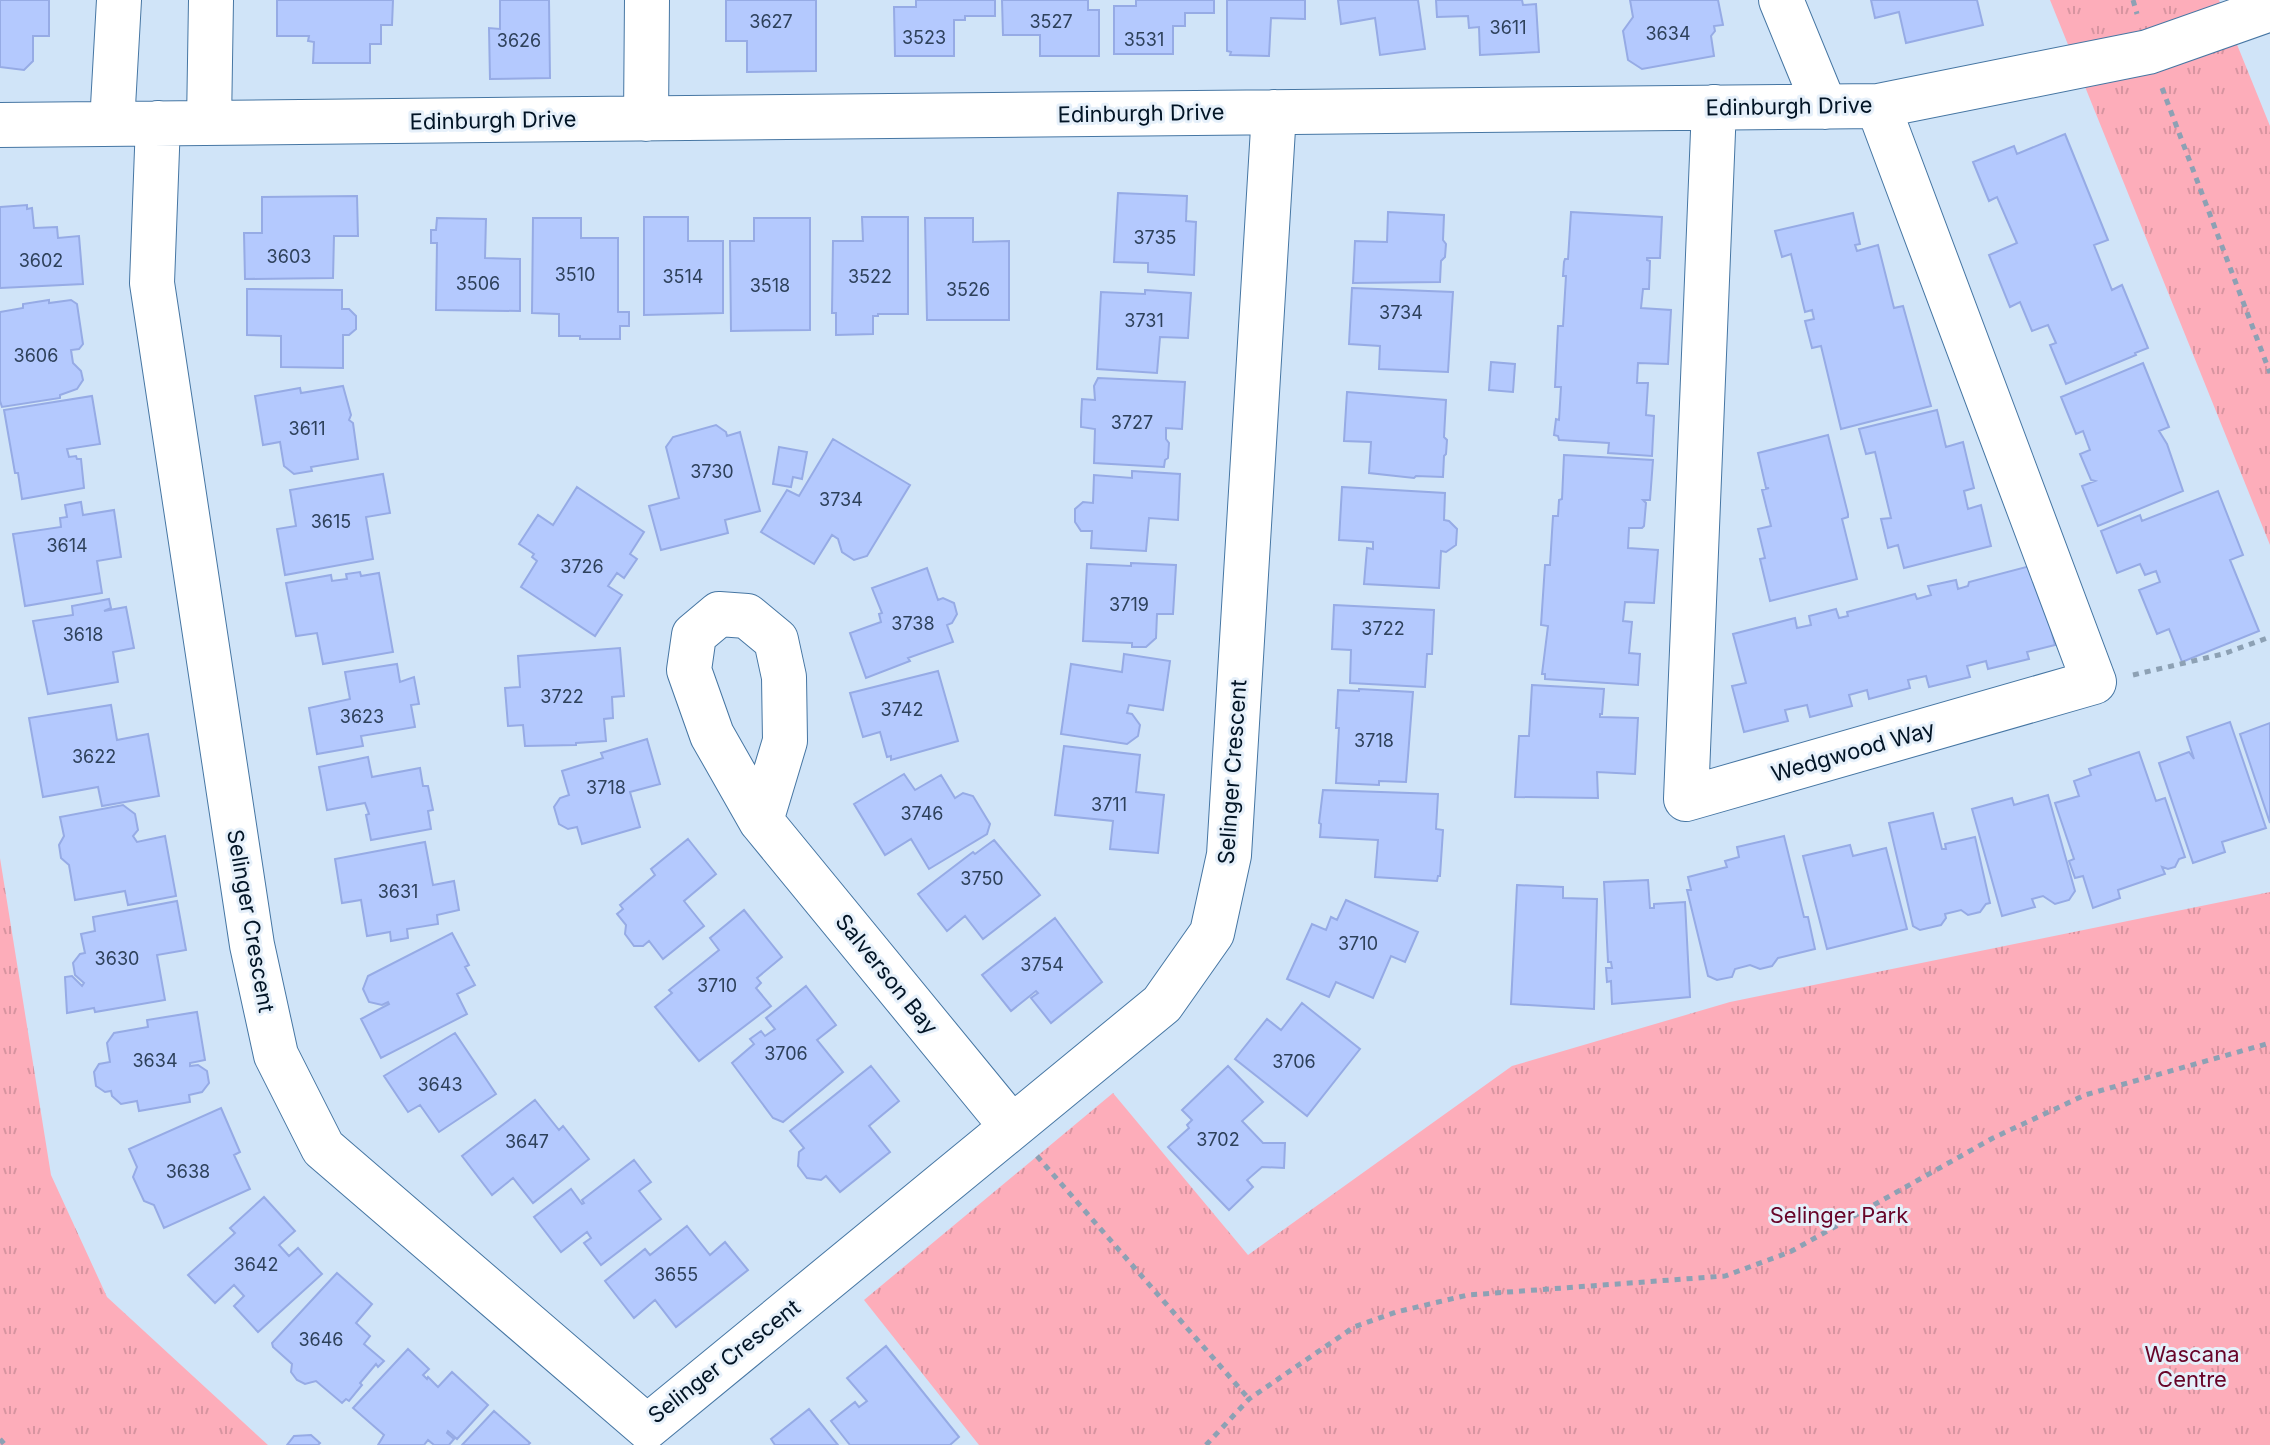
<svg xmlns="http://www.w3.org/2000/svg" width="2270" height="1445" viewBox="0 0 2270 1445" font-family="Inter,sans-serif">
<defs>
<pattern id="park-tufts" width="24" height="20" patternUnits="userSpaceOnUse" patternTransform="scale(2)"><rect width="24" height="20" fill="#fdadba"/><path d="M3 7l-1-3M5 7V3M7 7l1-3M15 17l-1-3M17 17v-4M19 17l1-3" fill="none" stroke="#d794a0"/></pattern>
</defs>
<rect width="100%" height="100%" fill="#d0e4f8"/>
<path fill="url(#park-tufts)" d="M2050 0H2219L2270 126V545Z
M0 858 51 1175 107 1297 268 1445H0Z
M2270 892V1445H979L864 1300 1113 1093 1248 1255 1512 1066 1730 1002Z"/>
<path fill="#b4c9fe" stroke="#96abe5" stroke-width="2" d="M0 0H49V36H33V61L24 70 0 67Z
M277 0H393L392 25H381V44H370V63H313L314 42 308 41 309 36H277Z
M500 0H549L550 78 490 79 489 28 500 29Z
M726 0H816V71L747 72V41H726Z
M916 0H995V16H965V20H954V56H895L894 7H916Z
M1002 0H1088V10H1099V56H1040V35H1003Z
M1136 0H1214V13H1185V26H1173V54H1114V6H1136Z
M1227 0H1305V19L1271 18 1269 56 1230 55 1231 52 1227 51Z
M1338 0H1418L1425 49 1380 55 1375 18 1341 24Z
M1436 0H1522L1523 5 1536 4 1539 52 1480 55 1479 27 1469 28 1468 16 1437 17Z
M1630 0H1718L1723 25 1714 26 1715 31 1711 36 1714 56 1642 69 1628 60 1623 31 1633 17Z
M1871 0H1977L1983 25 1906 43 1899 12 1875 18Z
M2065 134 2108 240 2094 245 2112 290 2122 285 2148 348 2135 353 2136 355 2066 384 2050 345 2056 343 2048 325 2032 331 2020 302 2010 307 1989 255 2017 243 1997 197 1989 201 1973 162 2014 146 2017 154Z
M1118 193 1187 196 1186 221 1196 222 1194 275 1148 272V263L1114 262Z
M357 196 358 236H334L333 278 245 279 244 233H262V197Z
M27 205V209L32 208 34 228 57 227 58 238 79 236 83 284 0 288V207Z
M1388 212 1444 215 1443 240 1446 244 1445 257 1441 261 1440 282 1353 283 1355 241 1387 242Z
M1571 212 1662 217 1660 258H1647V260L1650 261 1649 289H1643L1641 308 1671 310 1668 364 1638 363 1637 383H1648L1646 415 1654 416 1652 456 1608 453 1609 443 1559 440 1558 436 1554 435 1556 419 1559 420 1561 387H1555L1558 326H1563L1566 276H1563L1564 262 1565 259H1568Z
M1853 213 1860 244 1855 245 1857 251 1878 245 1894 308 1903 306 1931 406 1841 429 1821 346 1812 348 1805 321 1814 319 1812 310 1805 312 1791 254 1782 257 1775 231Z
M644 217H688V241H723V313L644 315Z
M862 217H908V314H878V316H873V334L836 335V313H832L833 241H863Z
M437 218 486 219 485 258 520 259V311L436 310 437 243H431V230H436Z
M533 218H581V238H618V312H629V326H620V339H580V336H559V314L532 313Z
M754 218H810V330L731 331 730 241H754Z
M925 218H973V242L1009 241V320H927Z
M1352 288 1453 292 1448 372 1379 369 1380 346 1349 344Z
M247 289 342 290V309H349L356 316V329L349 335H343V368L281 367V336L247 335Z
M1145 290 1191 293 1188 338 1160 337 1157 373 1097 369 1101 292 1145 294Z
M49 300V303L71 300 77 304 83 344 79 349 71 350 73 363 81 371 83 380 77 389 60 395V398L2 407 0 401V312L23 308V304Z
M1491 362 1515 364 1513 392 1489 390Z
M2143 363 2169 427 2159 431 2167 444 2183 491 2098 526 2082 486 2095 481 2091 480 2080 454 2090 450 2083 431 2076 434 2061 397Z
M1098 378 1185 382 1182 429 1166 428V439L1169 443 1168 458 1165 460 1164 467 1094 463 1095 429 1081 427V418L1082 399 1095 400 1094 386Z
M343 386 351 415 349 420 353 423 358 459 311 467 312 471 294 474 284 466 280 442 263 445 255 396 300 388 301 393Z
M1347 392 1446 400 1444 437 1447 440 1446 454 1444 456 1443 477 1416 476 1414 478 1369 473 1371 442 1344 441Z
M92 396 100 444 67 449 69 457 76 456 77 459H81L84 488 22 499 18 473H15L4 410Z
M1937 410 1946 447 1963 442 1974 488 1964 491 1968 509 1981 505 1991 546 1904 568 1898 545 1888 548 1881 519 1891 518 1875 452 1866 454 1859 429Z
M716 425 726 432 727 436 740 432 760 511 725 520 728 533 661 550 649 506 679 498 666 447 673 437Z
M1828 435 1848 514V517L1842 519 1857 579 1770 601 1760 559 1765 558 1758 529 1771 526 1762 490 1769 488H1766L1758 453Z
M833 439 910 485 867 556 854 560 842 552 838 539 832 535 814 564 761 532 787 490 799 496Z
M779 447 807 452 802 479 793 477 791 487 773 484Z
M1564 455 1653 460 1650 500H1643L1646 503 1644 526 1642 528H1629L1628 548 1658 550 1654 603 1625 602 1623 621 1632 622 1629 653 1640 654 1638 685 1545 679V674H1542L1548 626 1541 625 1545 565H1550L1553 516H1558L1559 500 1562 499Z
M1132 471 1180 474 1178 520 1149 518 1146 551 1091 548 1092 531H1081L1075 522V509L1083 502 1093 503 1094 475 1132 478Z
M383 474 390 513 366 517 373 559 285 575 277 529 296 526 290 490Z
M577 487 644 532 630 554 637 559 624 578 617 573 608 586 622 595 595 636 521 587 537 561 532 557 534 554 519 544 538 515 553 525Z
M1342 487 1445 493 1444 520 1449 521 1457 529 1456 545 1446 552 1441 551 1439 588 1364 584 1367 548 1373 549V542L1339 540Z
M2218 491 2243 555 2230 560 2259 631 2182 662 2169 629 2157 634 2139 590 2160 582 2156 571 2145 575 2140 564 2117 573 2101 531 2140 515 2142 521Z
M81 502 83 515 114 510 121 557 97 561 102 593 25 606 13 534 61 527 60 518 67 517 65 505Z
M1131 563 1176 565 1173 614H1157L1156 638 1146 647H1132V643L1083 641 1087 564 1131 566Z
M2034 565 2055 645 2027 652 2029 659 1988 669 1986 661 1967 666 1970 677 1929 687 1926 676 1908 680 1910 688 1869 699 1867 690 1849 695 1852 706 1810 717 1807 705 1785 710 1788 721 1744 732 1732 686 1746 683 1733 634 1795 618 1797 628 1811 625 1809 616 1836 609 1839 618 1848 616 1847 612 1889 601 1915 594 1917 599 1931 595 1928 586 1956 580 1958 589 1968 586 1969 582Z
M927 568 938 600 943 598 954 603 957 614 952 623 947 625 953 642 908 658 910 661 866 678 850 633 881 622 879 614 882 613 872 588Z
M360 572 361 576 379 573 393 652 323 664 317 633 296 636 286 583 331 575 332 581 347 579 346 574Z
M109 599 111 608 104 611 126 607 134 648 113 652 118 682 48 694 33 621 73 615 72 606Z
M1334 605 1434 610 1432 654H1427L1425 687 1350 683 1351 650 1332 649Z
M620 648 624 696 612 697 613 718 604 719 606 741 576 743V745L525 746 523 725 508 726 505 688 520 687 518 656Z
M1124 654 1170 661 1163 710 1129 705 1127 713 1132 714 1140 725 1138 736 1127 744 1061 734 1071 664 1122 672Z
M397 664 400 682 414 677 419 704 411 705 415 727 361 736 363 746 317 754 309 708 350 699 345 672Z
M938 671 958 741 891 760V756L887 757 880 732 863 737 850 693Z
M1532 685 1604 689 1602 714H1600V717L1638 718 1635 774 1597 772 1598 798 1515 797 1519 736H1529Z
M1359 689 1413 692 1406 782 1379 781V785L1336 783 1339 728H1336L1338 690 1359 691Z
M111 705 117 740 148 734 159 796 102 806 98 787 43 797 29 718Z
M2230 722 2266 828 2222 842 2225 852 2193 863 2159 763 2189 752 2194 759 2187 737Z
M2270 723V823L2240 734Z
M647 739 660 784 630 792 640 827 582 844 577 827 568 829 559 824 554 807 560 798 569 795 562 771 603 758 601 753Z
M1064 746 1140 755 1136 792 1164 795 1158 853 1110 849 1113 821 1055 815Z
M2139 752 2156 801 2165 798 2185 857 2179 859 2175 867 2168 869 2162 867 2165 874 2118 890 2120 898 2093 908 2083 876 2075 878 2069 861 2074 859 2055 803 2079 796 2074 781 2091 775 2089 769Z
M368 757 372 777 420 768 423 786H428L433 810 428 811 431 829 371 840 366 815 369 814 365 803 327 810 319 767Z
M904 774 915 790 941 775 955 798 963 793 973 796 990 824 987 834 929 869 911 839 885 855 854 804Z
M1323 790 1438 794 1436 829 1443 830 1440 876H1438L1437 881 1375 877 1378 840 1320 837 1321 824 1319 823Z
M2048 795 2075 891 2069 900 2055 904 2043 896 2032 899 2035 907 2002 916 1972 809 2012 798 2014 805Z
M123 805 135 814 138 830 133 836 137 842 165 836 176 896 128 905 125 891 75 900 69 865 61 858 59 845 64 836 60 817Z
M1933 813 1942 849H1946L1945 844 1975 837 1990 903 1986 904 1980 912 1968 915 1961 910 1945 914 1946 918 1941 925 1920 930 1913 926 1889 823Z
M1784 836 1804 917H1808L1815 949 1778 958 1772 966 1760 969 1750 965 1735 969 1732 977 1717 980 1708 976 1687 890H1691L1688 877 1727 867 1725 861 1739 857 1737 847Z
M688 839 716 874 684 901 704 926 663 959 649 941 643 946H634L625 934 626 925 617 914 623 909 620 905 655 875 651 869Z
M994 840 1040 895 983 939 965 916 947 931 918 894 973 852 975 854Z
M425 842 433 885 454 881 459 910 437 915 438 924 407 929 408 938 391 941 390 932 367 936 361 900 342 903 335 859Z
M1850 845 1853 856 1886 848 1907 929 1827 949 1803 856Z
M1648 880 1650 908H1654V904L1685 902 1690 997 1612 1004 1611 981 1607 982 1606 968H1612L1611 962H1608L1604 882Z
M1517 885 1563 887V898L1597 899 1594 1009 1511 1004Z
M1346 900 1418 932 1405 962 1391 956 1373 998 1336 982 1329 997 1287 979 1312 924 1326 930 1331 917 1337 920Z
M177 901 186 950 157 955 165 1000 95 1012 94 1008 67 1013 65 977 72 976 82 986 84 983 75 975 73 963 80 954 85 953 81 934 95 931 93 917Z
M744 910 782 957 757 978 761 983 756 988 771 1006 699 1061 655 1007 672 993 669 990 719 950 710 938Z
M1055 918 1102 982 1051 1023 1031 998 1038 993 1036 991 1011 1011 982 975Z
M452 933 469 965 465 967 475 985 457 994 467 1014 381 1058 361 1019 389 1004 388 1002 382 1005 369 1002 363 989 368 976Z
M806 986 836 1025 817 1040 843 1072 783 1122 773 1118 732 1063 754 1044 750 1039 761 1031 765 1036 775 1029 766 1018Z
M1302 1003 1360 1049 1307 1116 1235 1059 1267 1019 1281 1030Z
M197 1012 205 1060 190 1063V1066L198 1065 207 1071 209 1083 202 1092 189 1095 190 1102 139 1111 137 1101 121 1104 112 1096 111 1091 105 1092 96 1086 94 1072 99 1064 110 1062 107 1043 114 1033 148 1027 147 1020Z
M455 1033 496 1094 439 1132 420 1105 408 1112 384 1076Z
M871 1066 899 1101 869 1126 890 1152 840 1192 826 1176 821 1180 807 1178 798 1166 799 1152 804 1148 790 1131Z
M1228 1066 1263 1102 1242 1121 1263 1143H1285L1284 1168 1262 1167 1247 1180 1253 1187 1229 1210 1168 1147 1189 1128 1187 1125 1192 1120 1182 1110Z
M535 1100 559 1130 563 1126 589 1159 533 1203 513 1178 492 1195 462 1156Z
M221 1108 240 1152 234 1155 250 1189 164 1228 154 1205 144 1201 133 1177 137 1167 129 1149Z
M634 1160 651 1182 639 1191 661 1219 601 1265 584 1243 591 1238 587 1232 561 1252 534 1217 571 1189 582 1204 584 1203 582 1200Z
M264 1197 295 1231 279 1245 289 1256 298 1248 322 1274 258 1332 234 1306 244 1296 234 1285 215 1303 188 1275 235 1233 230 1228Z
M687 1226 710 1255 725 1242 748 1270 676 1327 655 1300 634 1318 605 1281 645 1249 650 1255Z
M337 1273 372 1304 356 1323 370 1336 364 1344 384 1361 378 1367 376 1364 360 1383 362 1385 349 1401 346 1399 342 1403 316 1381 305 1384 297 1380 291 1372 292 1364 273 1347 272 1343Z
M886 1346 959 1437 950 1445H850L831 1421 855 1402 859 1407 867 1401 847 1378Z
M408 1349 429 1369 423 1375 427 1379 428 1377 438 1387 452 1372 488 1405 457 1439 448 1431 447 1433 454 1439 449 1445H434L428 1440 424 1445H378L384 1435 353 1408Z
M809 1409 838 1445H775L771 1439Z
M494 1411 530 1443 528 1445H462Z
M311 1435 320 1443 318 1445H287L294 1436Z"/>
<g fill="none" stroke-linecap="round" stroke-linejoin="round">
<g stroke="#4676a3" stroke-width="46">
<path id="minor" d="M1781 0 1825 107
M1714 107 1686 799 2094 682 1878 106
M646 119 647 0
M158 123 152 283 252 945 276 1055 323 1148 647 1427 1162 1004 1212 933 1229 855 1274 112
M209 123 211 0
M112 124 119 0
M0 125 1878 106 2148 52 2270 9
M761 821 785 741 784 677 776 640 747 616 719 614 694 635 689 670 712 735 761 821 1012 1127"/>
</g>
<path stroke="#8da1b4" stroke-width="5" stroke-dasharray="6 6" stroke-linecap="butt" d="M2133 0 2137 14
M2162 88 2270 373
M2133 675 2223 654 2270 637
M1037 1156 1249 1399
M0 1439 5 1445
M1206 1445 1249 1399 1354 1327 1396 1312 1468 1295 1725 1276 1790 1252 1993 1138 2085 1095 2270 1043"/>
<use href="#minor" stroke="#fff" stroke-width="44"/>
</g>
<g text-anchor="middle" stroke-width="6" stroke-linejoin="round" paint-order="stroke">
<g font-size="18" fill="#2e415b">
<text x="771" y="28">3627</text>
<text x="1051" y="28">3527</text>
<text x="1508" y="34">3611</text>
<text x="1668" y="40">3634</text>
<text x="924" y="44">3523</text>
<text x="1144" y="46">3531</text>
<text x="519" y="47">3626</text>
<text x="1155" y="244">3735</text>
<text x="289" y="263">3603</text>
<text x="41" y="267">3602</text>
<text x="575" y="281">3510</text>
<text x="683" y="283">3514</text>
<text x="870" y="283">3522</text>
<text x="478" y="290">3506</text>
<text x="770" y="292">3518</text>
<text x="968" y="296">3526</text>
<text x="1401" y="319">3734</text>
<text x="1144" y="327">3731</text>
<text x="36" y="362">3606</text>
<text x="1132" y="429">3727</text>
<text x="307" y="435">3611</text>
<text x="712" y="478">3730</text>
<text x="841" y="506">3734</text>
<text x="331" y="528">3615</text>
<text x="67" y="552">3614</text>
<text x="582" y="573">3726</text>
<text x="1129" y="611">3719</text>
<text x="913" y="630">3738</text>
<text x="1383" y="635">3722</text>
<text x="83" y="641">3618</text>
<text x="562" y="703">3722</text>
<text x="902" y="716">3742</text>
<text x="362" y="723">3623</text>
<text x="1374" y="747">3718</text>
<text x="94" y="763">3622</text>
<text x="606" y="794">3718</text>
<text x="1109" y="811">3711</text>
<text x="922" y="820">3746</text>
<text x="982" y="885">3750</text>
<text x="398" y="898">3631</text>
<text x="1358" y="950">3710</text>
<text x="117" y="965">3630</text>
<text x="1042" y="971">3754</text>
<text x="717" y="992">3710</text>
<text x="786" y="1060">3706</text>
<text x="155" y="1067">3634</text>
<text x="1294" y="1068">3706</text>
<text x="440" y="1091">3643</text>
<text x="1218" y="1146">3702</text>
<text x="527" y="1148">3647</text>
<text x="188" y="1178">3638</text>
<text x="256" y="1271">3642</text>
<text x="676" y="1281">3655</text>
<text x="321" y="1346">3646</text>
</g>
<g font-size="22" fill="#021425" stroke="#e6f0fa">
<text transform="translate(1789 106) rotate(-1)" y="8">Edinburgh Drive</text>
<text transform="translate(1141 113) rotate(-1)" y="8">Edinburgh Drive</text>
<text transform="translate(493 120) rotate(-1)" y="8">Edinburgh Drive</text>
<text transform="translate(1853 751) rotate(-16)" y="8">Wedgwood Way</text>
<text transform="translate(1232 772) rotate(-86)" y="8">Selinger Crescent</text>
<text transform="translate(251 921) rotate(80)" y="8">Selinger Crescent</text>
<text transform="translate(887 974) rotate(51)" y="8">Salverson Bay</text>
<text transform="translate(724 1361) rotate(-38)" y="8">Selinger Crescent</text>
</g>
<g font-size="22" fill="#670428" stroke="#e6f0fa">
<text x="1839" y="1223">Selinger Park</text>
<text x="2192" y="1362">Wascana<tspan x="2192" dy="25">Centre</tspan></text>
</g>
</g>
</svg>
